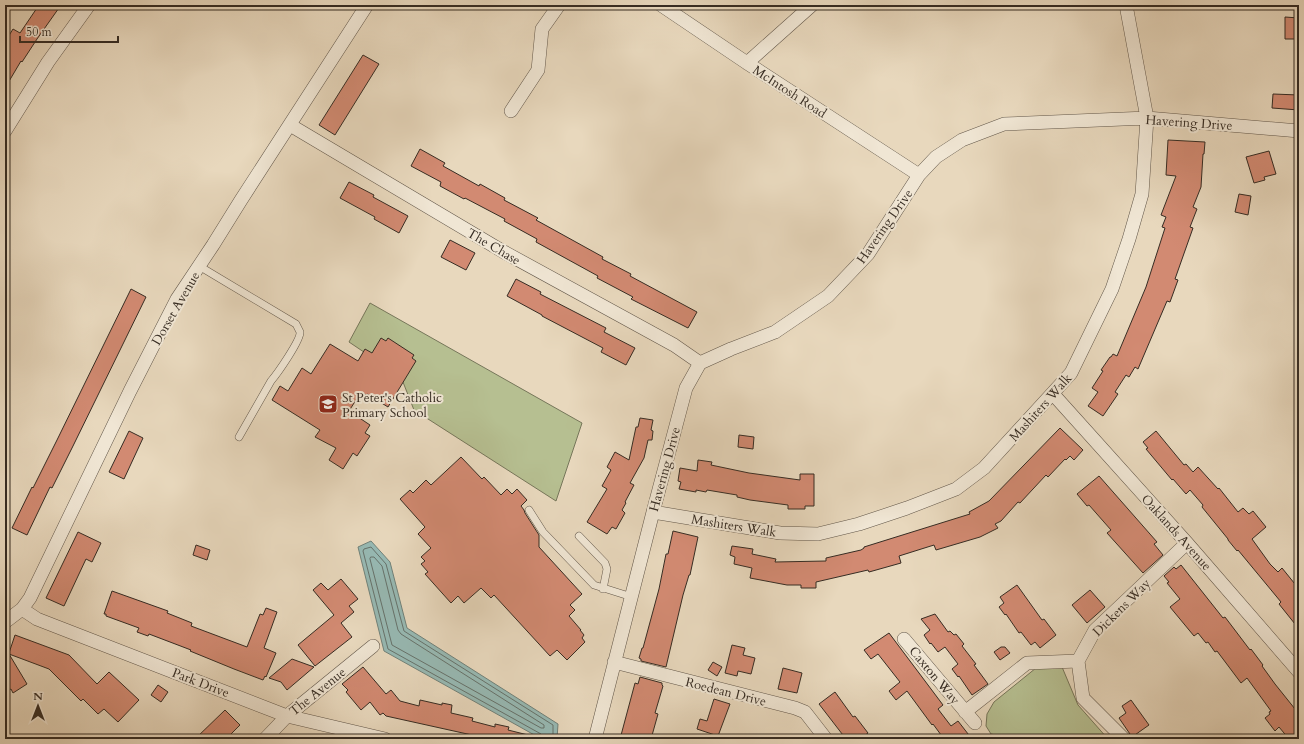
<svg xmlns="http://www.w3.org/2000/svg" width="1304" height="744" viewBox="0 0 1304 744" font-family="Cardo,serif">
<rect width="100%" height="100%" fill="#e8d8bd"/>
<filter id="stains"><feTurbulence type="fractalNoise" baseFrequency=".005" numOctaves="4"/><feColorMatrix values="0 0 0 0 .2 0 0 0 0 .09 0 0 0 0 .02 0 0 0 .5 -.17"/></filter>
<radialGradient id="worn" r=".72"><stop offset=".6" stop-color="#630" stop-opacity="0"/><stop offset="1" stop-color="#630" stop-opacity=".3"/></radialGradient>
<path fill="#b6bf91" stroke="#76765a" d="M370 303 582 423 556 501 414 410 401 377 349 342Z
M1062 667 1078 705 1108 739H1006L1005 737 991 734 986 726 987 714 994 702 1036 668Z"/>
<path fill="#97b9b3" stroke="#708179" d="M371 541 390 562 407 628 558 724 557 739 538 737 384 651 358 547Z"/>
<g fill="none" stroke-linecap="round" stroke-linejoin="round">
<path stroke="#66726b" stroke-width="1" d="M371 557H374L382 566 398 630 401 634 544 725V728H541L392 645 370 559Z
M543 739V736L541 734 388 649 363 551 364 549 371 547 386 564 404 631 553 725V739"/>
</g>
<path fill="#d28a72" stroke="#362c23" d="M39 5H61L37 39 22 62 21 61 5 88V42L13 29 20 33Z
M1285 17 1299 18V39H1285Z
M363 55 379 64 335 135 319 125Z
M1273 94 1299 95V110L1272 108Z
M1168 140 1205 142 1204 154H1203L1201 187 1193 207 1197 209 1190 227 1193 228 1175 279 1178 280 1170 302 1167 301 1138 369 1135 367 1129 377 1126 375 1115 392 1118 394 1103 416 1088 406 1098 392 1092 388 1103 371 1101 370 1110 357H1111L1113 354 1117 356 1146 287 1165 228 1162 227 1166 217 1161 215 1176 176 1166 175Z
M420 149 445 163 443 166 479 186 480 184 505 198 504 200 538 218 536 220 603 257 602 259 631 274 630 276 697 312 688 328 631 299 633 297 597 278 598 276 536 242 537 239 504 221 505 219 465 198 464 199 440 186 441 182 411 166Z
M1269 151 1276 174 1264 177 1265 180 1254 183 1246 157Z
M349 182 374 195 373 197 408 216 399 233 374 219 375 217 340 198Z
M1239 194 1251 196 1248 215 1235 212Z
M450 240 475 253 466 270 441 257Z
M516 279 541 292 540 294 606 328 604 332 635 348 626 365 601 352 603 348 542 316V315L507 296Z
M131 289 146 297 73 446 52 488 50 487 27 535 12 528 32 487 33 488 57 440Z
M381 338 386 341 388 338 414 355 412 358 416 361 388 407 367 394 366 395 361 392 349 411 370 425 365 433 370 436 357 456 353 453 343 469 329 460 336 448 315 437 320 430 272 400 280 386 288 391 302 368 311 374 330 344 358 361 365 349 372 353Z
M640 418 653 420 651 430 653 431 652 440H648L644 458 630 483 634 485 625 502 626 503 622 510 625 513 616 529 612 527 607 534 587 522 607 489 602 486 611 470 607 467 615 452 629 460 636 427H638Z
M1060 428 1083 450 1074 460 1070 456 1066 460 1065 459 1048 477 1046 475 1020 503 1018 502 1001 521 995 524 998 528 980 537 936 550 934 545 899 556 901 563 869 572 868 570 816 582V588H801V585H787L750 578 752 568 734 564 735 557 730 555 732 546 753 549 752 554 776 559 775 562 826 561V558L861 550 864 548V547L970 514 969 512 989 501Z
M129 431 143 438 124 479 109 472Z
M1156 431 1184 465 1186 464 1193 472 1198 467 1218 489 1219 488 1238 512 1243 508 1249 514 1253 511 1266 527 1252 539 1270 564 1278 572 1282 568 1299 589V629L1279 604 1281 602 1238 550 1237 551 1228 540V539L1202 507 1203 505 1190 490 1186 494 1173 479 1172 480 1146 449 1148 448 1143 442Z
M739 435 754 437 753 449 738 447Z
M461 457 482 479 484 477 501 495 507 489 512 494 517 489 527 500 521 506 524 510 525 513 539 535V547L582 594 570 605 575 610 569 616 581 630H580L584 635 582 638 585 642 567 660 557 650 550 656 494 595 491 598 481 588 464 603 458 596 451 603 425 574 428 572 421 564 425 561 421 557 431 548 418 534 425 527 400 499 410 490 413 493 426 480 431 485Z
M698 460 712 462 711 465 749 473 800 480V474H814V506H805V509H788V505L750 500 737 497V495L707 490 706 492 696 490V492L679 489 681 482 678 481 680 468 697 471Z
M1099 476 1157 542 1154 544 1163 555 1143 573 1107 533 1111 530 1089 505 1087 506 1077 494Z
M673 531 698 537 690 575H689L683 595 666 667 641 661V659L639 658 642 648H643L659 589 666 554H668Z
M78 532 101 543 92 562 86 559 64 606 46 598Z
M196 545 210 550 207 560 193 555Z
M1181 565 1223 618 1225 617 1250 650 1251 649 1263 665 1262 666 1275 684 1299 714V739H1289L1279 727 1275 731 1265 718 1270 714 1269 712 1271 711 1247 678 1241 683 1217 651 1215 652 1208 642 1206 643 1198 633 1194 636 1170 607 1180 599 1167 583 1169 582 1164 576 1174 567 1176 569Z
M341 579 358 599 349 606 354 612 341 623 352 637 315 666 298 645 334 615 313 590 321 583 328 590Z
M1017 585 1042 620 1044 619 1056 635 1040 648 1035 642 1031 645 1021 632 1019 633 1006 614 1005 615 999 607 1004 603 1000 597Z
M1090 590 1105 607 1087 623 1072 605Z
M112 591 168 611 167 613 192 623 191 626 247 647 260 614 263 615 266 608 277 612 264 648 276 653 266 677 265 676 263 680 234 669 190 651 191 650 149 634 148 636 137 632 139 628 106 616V614H104Z
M935 614 948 632 950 631 954 635 956 634 964 644 962 646 976 664 974 665 988 684 972 695 959 676 958 677 952 669 958 664 945 647 938 652 931 643 930 644 924 635 930 630 921 619Z
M889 633 943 705 938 709 951 726 958 721 972 739H944L933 724 932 725 907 691 896 700 889 691 900 682 878 654 871 659 864 650Z
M15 635 69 655 97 684 109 672 139 700 118 722 104 709 98 714 83 699 81 701 49 669 9 654 27 684 13 693 11 689 5 692V647L9 653Z
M732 645 745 648 743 655 755 658 751 674 738 671 737 676 725 673Z
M1001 647H1005L1010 653 1000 660 994 652Z
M292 659 314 667 287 690 281 682 269 678Z
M713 662 722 667 717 676 708 670Z
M363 667 386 694 391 690 400 701 419 706 420 700 442 705V703L452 705 451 713 473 718 472 721 495 727V724L509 727 508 730 528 735V739H490L386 716 383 713 380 715 370 702 361 710 346 692 348 690 342 684Z
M783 668 802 673 797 693 778 689Z
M640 677 662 683V685L663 686 655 713 658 714 651 739H620L635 683 638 684Z
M158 685 168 692 161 702 151 695Z
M835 692 853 717 855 716 868 733 860 739H846L819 704Z
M714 699 730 704 718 736 697 729 700 719 707 721Z
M1131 700 1149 725 1132 737 1119 718 1126 713 1122 706Z
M225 710 240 725 226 739H195Z"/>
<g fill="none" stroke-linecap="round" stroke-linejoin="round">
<g stroke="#62574a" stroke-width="8">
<path id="service" d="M199 266 296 324C297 326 299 330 300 332 301 340 277 374 271 381L239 437
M529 510 543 532 594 585 632 597
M579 536 605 563 607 569 603 589"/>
</g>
<g stroke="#62574a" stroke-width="14">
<path id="minor" d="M661 5 747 63 919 175
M747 63 812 5
M511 111 538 70 542 29 559 5
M290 125 504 252 674 345 700 363
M5 131 48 62 89 5
M1053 394 1187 543 1299 672
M653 512 780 533 818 534 859 524 907 508 956 489 984 468 1071 373 1112 289 1129 239 1142 194 1147 118 1126 5
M22 609 37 619 287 716 385 739
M5 622 22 609 30 598 130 391 177 299 213 245 241 200 367 5
M904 639 975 723
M614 662 795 708 805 712 826 739
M965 712 1027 663 1078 661
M265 739 287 716 373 646
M595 739 653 512 686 388 700 363 731 349 775 332 828 296 868 254 919 175 936 157 962 140 1004 124 1147 118 1299 131
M1124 739 1083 698 1078 661 1095 630 1187 543"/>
</g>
<use href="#service" stroke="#f0e6d4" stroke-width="7"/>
<use href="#minor" stroke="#f0e6d4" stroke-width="13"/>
</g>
<defs>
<g id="school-square" transform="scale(1)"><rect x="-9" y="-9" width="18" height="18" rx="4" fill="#8f2418" stroke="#f0e6d4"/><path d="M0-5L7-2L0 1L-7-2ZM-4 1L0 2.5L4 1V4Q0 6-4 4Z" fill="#fff"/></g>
</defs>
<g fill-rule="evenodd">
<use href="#school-square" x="328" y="404"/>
</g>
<g text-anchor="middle" stroke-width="4" stroke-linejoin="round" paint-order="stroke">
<g font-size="13" fill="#362c23" stroke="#f0e6d4">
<text transform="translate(790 91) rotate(33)" y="5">McIntosh Road</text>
<text transform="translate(1189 122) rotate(4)" y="5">Havering Drive</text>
<text transform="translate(884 226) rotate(-55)" y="5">Havering Drive</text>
<text transform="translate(494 246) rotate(30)" y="5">The Chase</text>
<text transform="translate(175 308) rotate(-60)" y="5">Dorset Avenue</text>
<text transform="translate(1040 407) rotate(-48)" y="5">Mashiters Walk</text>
<text transform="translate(664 469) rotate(-75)" y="5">Havering Drive</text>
<text transform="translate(734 525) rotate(9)" y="5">Mashiters Walk</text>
<text transform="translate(1177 532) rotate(48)" y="5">Oaklands Avenue</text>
<text transform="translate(1121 607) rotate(-45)" y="5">Dickens Way</text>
<text transform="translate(935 675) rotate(50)" y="5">Caxton Way</text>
<text transform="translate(201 682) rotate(21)" y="5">Park Drive</text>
<text transform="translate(317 691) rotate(-39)" y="5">The Avenue</text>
<text transform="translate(726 691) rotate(14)" y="5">Roedean Drive</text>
</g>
<g font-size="13" fill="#362c23" stroke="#f0e6d4" text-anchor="start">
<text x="342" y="402">St Peter's Catholic<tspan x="342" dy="15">Primary School</tspan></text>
</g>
</g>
<rect width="1304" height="744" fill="none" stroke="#e8d8bd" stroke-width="20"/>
<rect x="6" y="6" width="1292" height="732" fill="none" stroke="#362c23" stroke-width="2"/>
<rect x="10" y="10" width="1284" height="724" fill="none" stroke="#362c23"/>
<g transform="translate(38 706)" stroke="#f0e6d4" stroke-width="3" paint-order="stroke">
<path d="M0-3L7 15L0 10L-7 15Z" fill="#362c23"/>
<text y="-6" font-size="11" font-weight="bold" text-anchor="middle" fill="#362c23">N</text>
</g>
<path d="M20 36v6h98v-6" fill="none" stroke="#362c23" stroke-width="2"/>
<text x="26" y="36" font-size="12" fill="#362c23" stroke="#f0e6d4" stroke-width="3" paint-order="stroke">50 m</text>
<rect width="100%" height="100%" filter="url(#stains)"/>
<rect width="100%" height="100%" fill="url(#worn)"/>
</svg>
